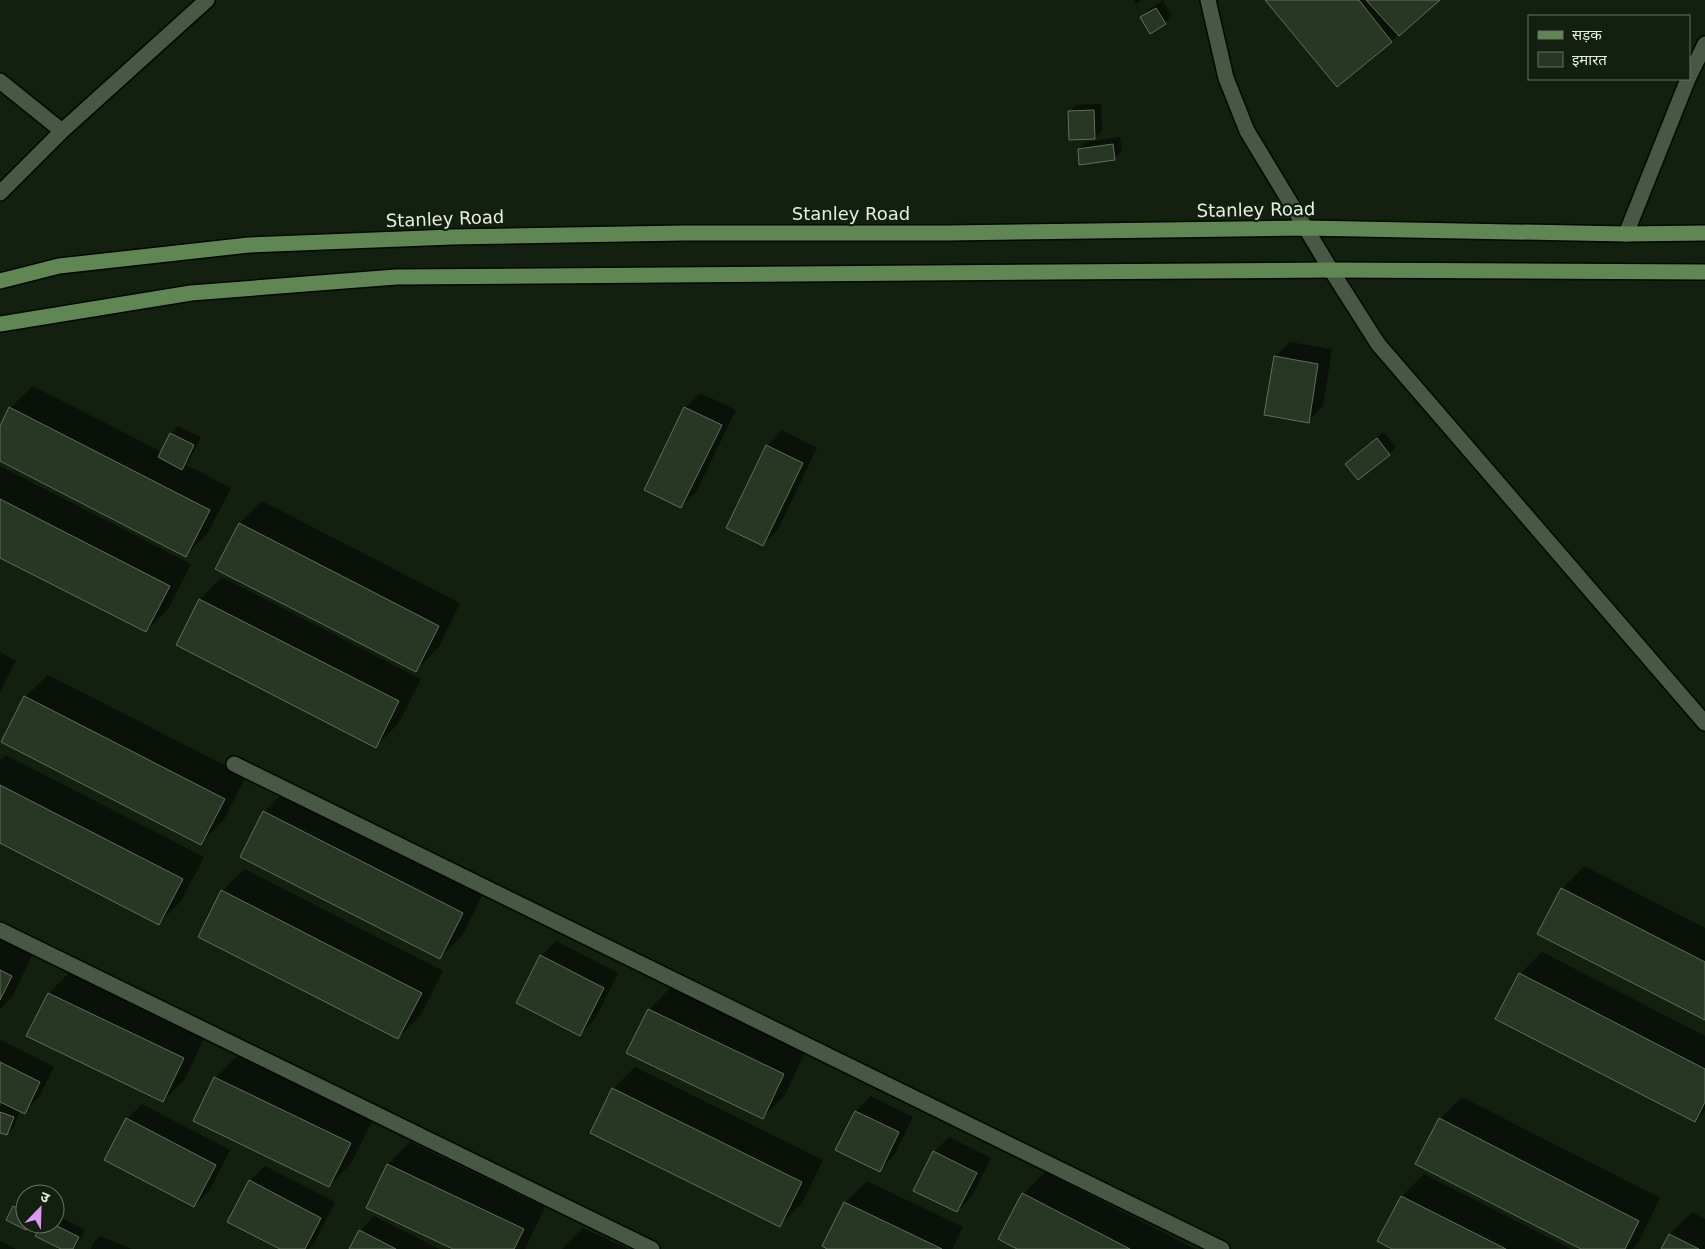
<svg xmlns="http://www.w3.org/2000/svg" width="1705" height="1249" viewBox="0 0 1705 1249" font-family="'DejaVu Sans','Noto Sans Devanagari',sans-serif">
<rect width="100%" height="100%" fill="#13200f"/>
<path fill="#0007" d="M1133 0H1141L1136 4Z
M1267 0H1438L1391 41Z
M1163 1 1172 16 1165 23 1141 18 1148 10Z
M1101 104 1102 131 1094 138 1069 112 1077 105Z
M1120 137 1122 151 1114 159 1079 149 1086 142Z
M1290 342 1332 349 1323 406 1308 421 1275 357Z
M33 386 162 452 171 433 178 426 201 437 189 461 185 464 231 488 208 533 185 555 0 460V428L10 408Z
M700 393 736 410 696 492 681 507 685 408Z
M782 430 817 448 778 529 763 544 728 527 767 445Z
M1384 432 1396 447 1389 454 1346 464Z
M0 466 191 564 168 609 146 631 0 556Z
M262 501 460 603 438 648 415 671 217 569 240 523Z
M222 577 421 679 398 724 376 746 177 645 200 599Z
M0 652 16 661 0 692Z
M48 675 246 776 223 821 201 843 25 697Z
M6 755 204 857 181 901 159 923 0 841V761Z
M287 789 485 890 462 936 440 958 241 856 264 812Z
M1584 866 1705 928V1018L1539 934 1562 889Z
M245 869 443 971 420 1016 398 1038 222 891Z
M0 937 33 953 13 996 0 1009Z
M556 941 618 973 595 1019 580 1034 541 956Z
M1542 952 1705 1036V1110L1695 1121 1520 974Z
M71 971 205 1036 185 1079 163 1101 49 993Z
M671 987 805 1052 785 1095 763 1117 649 1010Z
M0 1040 54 1067 39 1097 24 1112 20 1110 14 1127 7 1134 0 1131V1107L4 1102 0 1100Z
M237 1056 372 1121 351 1163 329 1186 215 1078Z
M635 1067 823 1160 802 1203 779 1225 613 1089Z
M871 1096 913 1117 894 1155 879 1170 837 1149 856 1111Z
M1462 1097 1660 1198 1638 1243 1632 1249H1583L1440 1119Z
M142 1104 230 1150 209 1191 194 1206 127 1119Z
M949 1137 991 1158 972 1196 957 1211 934 1152Z
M410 1142 545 1207 525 1249H456L368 1207 388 1164Z
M265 1166 335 1202 314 1243 308 1249H283L250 1181Z
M1045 1172 1195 1249H1020L1023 1194Z
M1424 1174 1571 1249H1395L1379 1241 1402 1196Z
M867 1181 963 1227 952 1249H830L845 1203Z
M21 1199 25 1201V1224H30L25 1228 8 1220 14 1206Z
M1692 1212 1705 1219V1249H1662L1670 1234Z
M55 1214 85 1230 77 1245 74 1249H64L43 1224H55Z
M374 1216 439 1249H350L360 1231Z
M583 1228 628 1249H562Z
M100 1236 132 1249H91L93 1243Z
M0 1241 16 1249H0Z"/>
<path fill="#283624" stroke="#60705b" d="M1265 0H1359L1392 42 1337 87Z
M1366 0H1440L1399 36Z
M1156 8 1166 24 1150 34 1140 17Z
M1094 110 1095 139 1069 140 1068 111Z
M1113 144 1115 160 1079 165 1078 149Z
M1274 356 1318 364 1309 423 1264 415Z
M9 407 210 510 186 557 0 461V426Z
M684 407 722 425 681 508 644 490Z
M170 433 194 445 182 470 158 457Z
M1377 438 1390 455 1358 480 1345 464Z
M766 445 803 463 763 546 726 528Z
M0 499 170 586 146 632 0 558Z
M239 523 439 626 416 672 215 569Z
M199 599 399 701 376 748 176 645Z
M24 696 225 799 201 845 1 742Z
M0 785 183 879 159 925 0 843Z
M263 811 463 913 440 959 240 857Z
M1561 888 1705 962V1020L1537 934Z
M221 890 422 993 398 1039 198 937Z
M540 955 604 988 580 1036 516 1003Z
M0 970 12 976 0 1000Z
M1519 973 1705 1069V1102L1695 1122 1495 1019Z
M48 993 184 1058 163 1102 26 1036Z
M648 1009 784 1074 763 1119 626 1053Z
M0 1062 40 1082 25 1114 0 1102Z
M214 1077 351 1143 329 1187 193 1121Z
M612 1088 802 1182 780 1227 590 1133Z
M855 1111 899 1132 880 1172 835 1150Z
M0 1112 14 1117 7 1135 0 1133Z
M126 1118 216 1165 194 1207 104 1160Z
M1439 1118 1639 1221 1625 1249H1581L1415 1164Z
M933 1151 977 1173 957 1212 913 1191Z
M387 1164 524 1229 514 1249H453L366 1208Z
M249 1180 321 1218 305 1249H280L227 1222Z
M1022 1193 1130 1249H1017L998 1239Z
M1401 1196 1506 1249H1392L1377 1241Z
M844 1202 942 1249H827L822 1246Z
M13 1206 25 1211V1224H29L26 1230 6 1220Z
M42 1224H53L79 1237 73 1249H61L35 1236Z
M359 1230 396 1249H349Z
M1669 1234 1699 1249H1661Z"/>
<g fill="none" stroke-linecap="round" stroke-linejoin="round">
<g stroke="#020900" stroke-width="18">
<path id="service" d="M1689 77 1705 44
M1626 234 1688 79"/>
</g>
<g stroke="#020900" stroke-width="18">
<path id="minor" d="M0 81 62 131
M234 764 1222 1249
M0 930 652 1249"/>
</g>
<g stroke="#020900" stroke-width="18">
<path id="tertiary" d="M1208 0 1226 78 1247 131 1331 270 1378 344 1705 723
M0 193 62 131 207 0"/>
</g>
<g stroke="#020900" stroke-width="18">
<path id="primary" d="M0 281 59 266 249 245 452 237 684 233H948L1305 228 1626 234 1705 233
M0 324 191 293 396 277 1331 270 1705 272"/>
</g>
<use href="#service" stroke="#495844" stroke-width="15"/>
<use href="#minor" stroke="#495844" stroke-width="15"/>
<use href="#tertiary" stroke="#495844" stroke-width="15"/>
<use href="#primary" stroke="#608654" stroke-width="15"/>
</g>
<g text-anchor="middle" stroke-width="4.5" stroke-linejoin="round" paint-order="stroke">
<g font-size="18" fill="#e5eee2" stroke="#13200f">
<text transform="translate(1256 210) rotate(-1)" y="6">Stanley Road</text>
<text x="851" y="220">Stanley Road</text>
<text transform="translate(445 219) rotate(-2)" y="6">Stanley Road</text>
</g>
</g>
<rect x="1528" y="15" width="162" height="65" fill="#13200f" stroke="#677263"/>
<rect x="1538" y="31" width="25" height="8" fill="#608654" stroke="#677263"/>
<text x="1572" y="40" font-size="15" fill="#e5eee2">सड़क</text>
<rect x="1538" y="52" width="25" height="15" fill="#283624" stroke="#677263"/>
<text x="1572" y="65" font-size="15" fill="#e5eee2">इमारत</text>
<g transform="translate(40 1209) rotate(23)"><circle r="24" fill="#13200f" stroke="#677263"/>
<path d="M0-4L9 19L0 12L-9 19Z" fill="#de98f3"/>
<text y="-8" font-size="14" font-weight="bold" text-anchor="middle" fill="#e5eee2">उ</text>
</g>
</svg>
